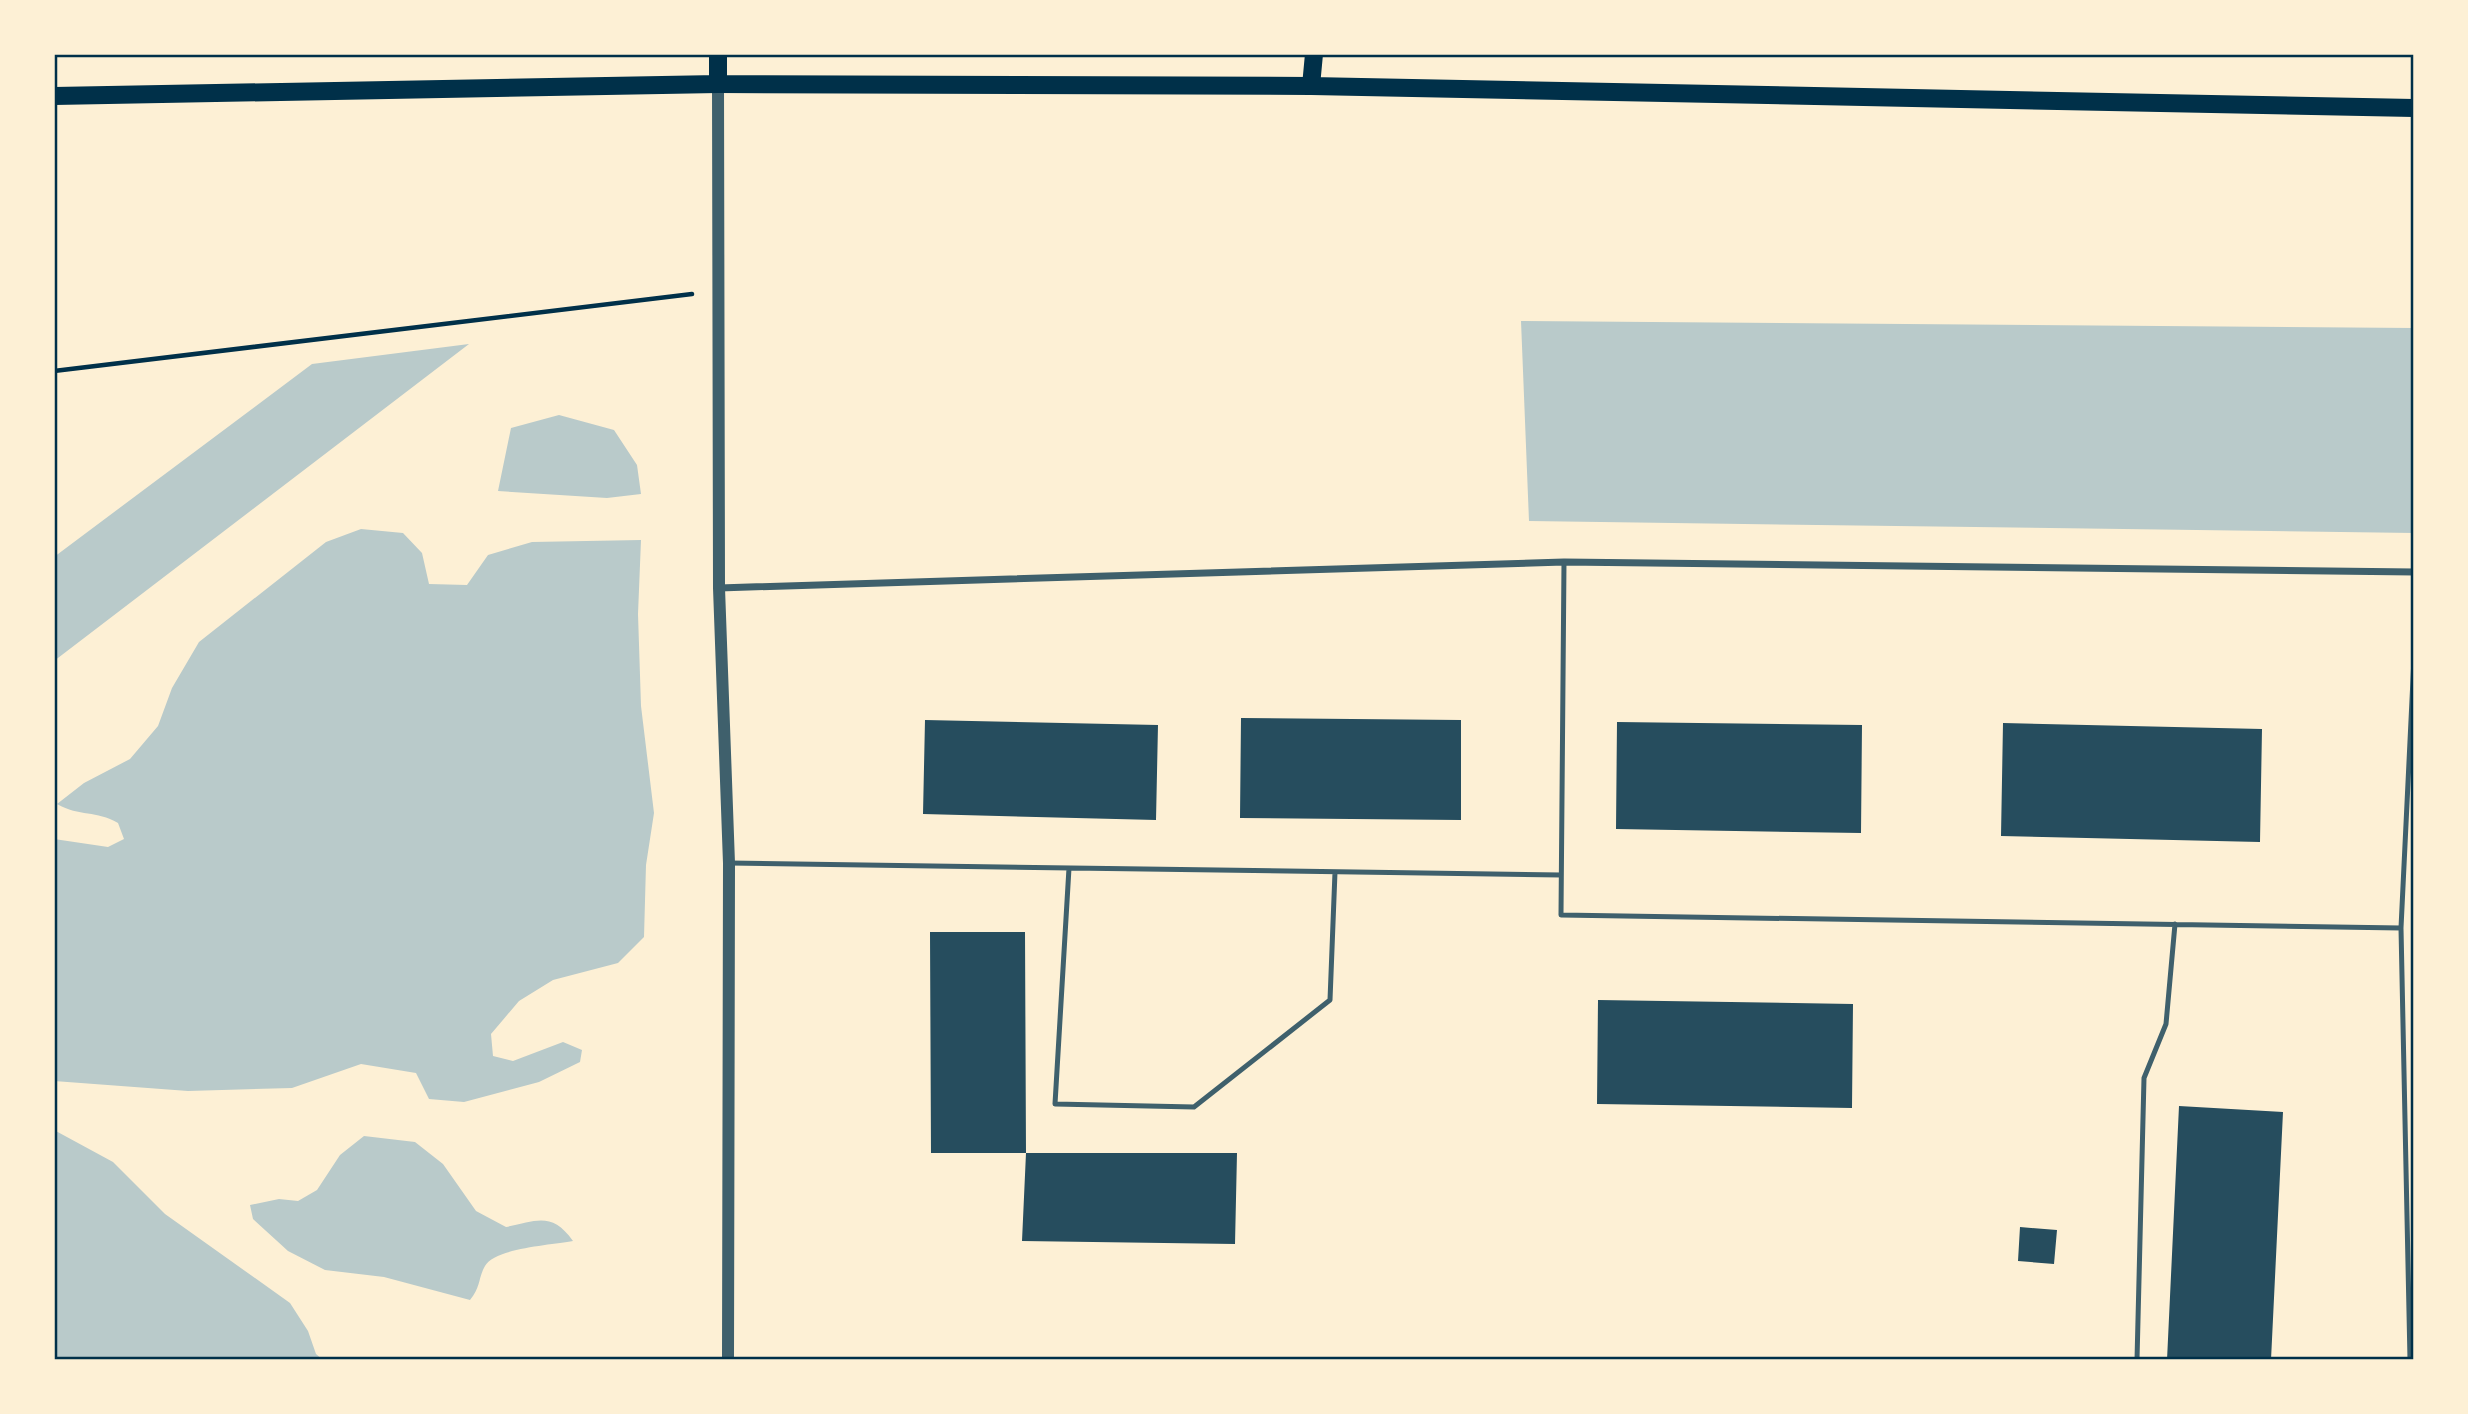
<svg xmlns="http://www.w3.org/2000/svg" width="2468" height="1414" viewBox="0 0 2468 1414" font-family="'Fira Sans Condensed',sans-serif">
<rect width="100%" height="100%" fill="#fdf0d5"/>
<path fill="#b9caca" d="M1521 321 2414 328V533L1529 521Z
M469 344 54 661V557L312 364Z
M559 415 614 430 637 465 641 494 607 498 498 491 511 428Z
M361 529 403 533 422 553 429 584 467 585 488 555 532 542 641 540 638 614 641 706 654 813 646 865 644 937 618 963 553 980 519 1001 491 1034 493 1056 513 1061 563 1042 582 1050 580 1062 539 1082 464 1102 429 1099 416 1073 361 1064 292 1088 188 1091 54 1081V839L108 847 124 839 118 823C96 810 80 817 57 804L84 783 130 759 158 726 172 688 199 642 326 542Z
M54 1130 113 1162 165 1214 290 1303 308 1331 316 1354 323 1360H54Z
M364 1136 415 1142 443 1164 476 1211 506 1227C536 1221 552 1211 573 1241 552 1245 495 1248 485 1266 478 1278 481 1287 470 1300L384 1277 325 1270 288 1251 253 1219 250 1205 279 1199 298 1201 317 1190 340 1155Z"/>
<path fill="#264d5e" d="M1241 718 1461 720V820L1240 818Z
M925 720 1158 725 1156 820 923 814Z
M1617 722 1862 725 1861 833 1616 829Z
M2003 723 2262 729 2260 842 2001 836Z
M930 932H1025L1026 1153H931Z
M1598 1000 1853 1004 1852 1108 1597 1104Z
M2179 1106 2283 1112 2271 1360H2167Z
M1026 1153H1237L1235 1244 1022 1241Z
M2020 1227 2057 1230 2054 1264 2018 1261Z"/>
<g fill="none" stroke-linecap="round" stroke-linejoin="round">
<path stroke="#003049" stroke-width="4.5" d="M54 371 692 294"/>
<path stroke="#3f606c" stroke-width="5" d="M1564 562 1561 915 2401 928 2414 658
M729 863 1561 875
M1069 868 1055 1104 1194 1107 1330 1000 1335 872
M2401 928 2410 1360
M2137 1360 2144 1078 2166 1024 2175 924"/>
<path stroke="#3f606c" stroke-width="7" d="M719 588 1564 562 2414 572"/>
<path stroke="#3f606c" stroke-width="12" d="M718 84 719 588 729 863 728 1360"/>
<path stroke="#003049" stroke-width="18" d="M718 54V84
M1311 86 1314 54
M54 96 718 84 1311 86 2414 108"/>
</g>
<rect width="2468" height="1414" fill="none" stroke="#fdf0d5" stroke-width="112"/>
<rect x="56" y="56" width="2356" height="1302" fill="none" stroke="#003049" stroke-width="2.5"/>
</svg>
